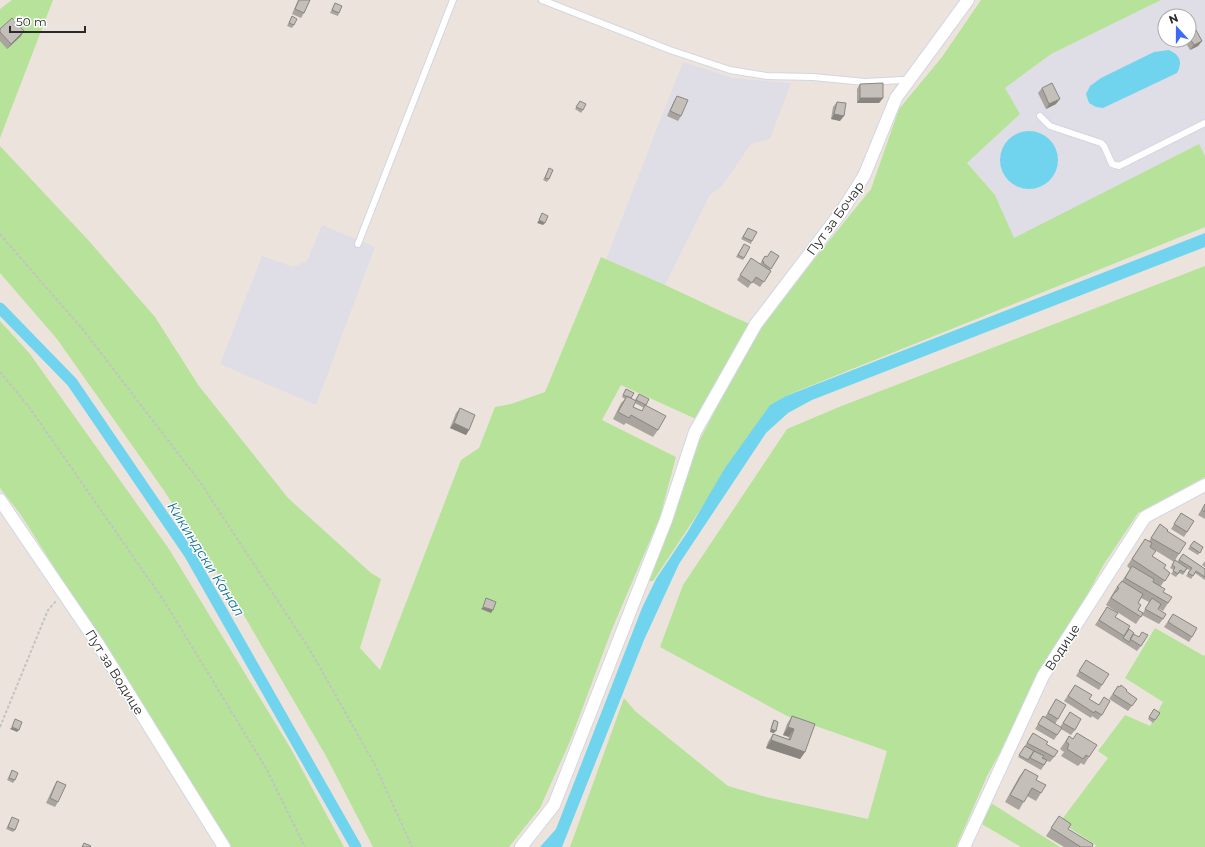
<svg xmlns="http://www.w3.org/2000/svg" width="1205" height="847" viewBox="0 0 1205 847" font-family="Montserrat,sans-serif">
<rect width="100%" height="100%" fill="#ece4dc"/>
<path fill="#dfdde5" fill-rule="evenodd" d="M1161 0H1205V156L1199 144 1014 239 995 195 967 163 1020 114 1005 88 1051 54ZM1165 16H1189V40H1165Z
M683 62 733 78 791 83 770 139 751 144 722 186 710 195 665 285 606 259Z
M322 225 375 247 316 405 220 364 262 256 293 267 307 261Z"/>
<path fill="#b6e299" d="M12 0H53L0 138V9Z
M981 0H1161L1051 54 1005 88 1020 114 967 163 995 195 1014 238 1199 144 1205 156V227L790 394 770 405 653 581H646L672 522 696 447 754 337 812 262 871 189 899 109 942 57Z
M0 146 89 241 155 317 199 386 288 498 371 573 381 579 360 648 380 670 461 460 479 448 495 407 511 404 545 392 601 257 665 285 727 314 750 324 696 419 621 385 602 420 676 457 660 517 612 629 571 739 540 808 509 847H373L326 756 239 607 165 492 57 339 0 273Z
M1205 266V477L1138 513 1104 564 987 776 956 847H570L624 698 635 711 728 786 766 797 868 819 887 751 787 716 660 647 683 585 787 429 839 407Z
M0 321 30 354 169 549 291 749 344 847H231L21 515 0 488Z
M1155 628 1204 656 1205 654V847H1095L1096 845 1060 822 1108 758 1098 751 1125 715 1150 726 1163 702 1125 678Z
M988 801 1060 847H1021L980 823Z"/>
<path fill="#70d4ee" d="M1169 50C1180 55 1183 62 1177 73L1103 108 1096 107 1089 103 1086 94 1090 86 1101 78 1154 52Z
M1000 160a29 29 0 1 1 58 0a29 29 0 1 1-58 0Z
M1205 233V247L812 400 788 413 766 433 679 564 644 640 562 847H540L556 829 642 608 656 579 688 531 725 468 770 405 786 396Z"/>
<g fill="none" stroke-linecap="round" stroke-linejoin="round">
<path stroke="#70d4ee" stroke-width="11" d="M0 308 72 382 190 555 356 847"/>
<g stroke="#d2d6e3" stroke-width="8">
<path id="service" d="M542 0 670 50 730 70 767 76 813 77 865 82 902 80 908 81
M1040 116 1050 126 1101 143 1104 146 1112 164 1119 166 1205 123
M358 244 453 0"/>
</g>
<g stroke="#d2d6e3" stroke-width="14">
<path id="minor" d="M0 500 98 644 224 847
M521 847 554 805 666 520 695 432 756 324 842 211 864 176 896 98 968 0
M964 847 1043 676 1145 517 1205 485"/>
</g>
<path stroke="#c3c3c3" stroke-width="2" stroke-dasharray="3 2" stroke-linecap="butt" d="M0 234 84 331 200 482 310 650 375 765 412 847
M0 372 29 407 164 601 266 768 305 847
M0 727 48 610 56 601"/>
<use href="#service" stroke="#fff" stroke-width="6"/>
<use href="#minor" stroke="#fff" stroke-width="12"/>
</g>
<path fill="#a9a49e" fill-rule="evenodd" d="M298 0H310L304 13 301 18 292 14Z
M335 3 339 13 338 16 330 13Z
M292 16 294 25 292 28 287 26Z
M0 29 21 36 7 49 0 41Z
M1189 34 1202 41 1198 46 1190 50 1184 40H1189Z
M860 84 883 98 879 103H857V89Z
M1042 88 1056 104 1046 109 1038 93Z
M677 96 681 116 678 121 667 116 674 101Z
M580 101 583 110 581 113 575 109Z
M837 102 840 121 831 119 833 107Z
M549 168V179L547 182 543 180Z
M748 228 752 241 751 244 741 239Z
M744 244V258L743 260 736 257Z
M765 256 767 257 779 256 770 270 771 271 760 287 752 282 748 288 737 280 751 258 760 264Z
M626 389 631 398 635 400 639 394 646 405 658 430 653 437 626 423 624 425 613 419 621 403 625 399 622 397ZM635 403 644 408 641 411 633 407Z
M460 408 469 430 466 435 450 428 456 413Z
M1205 504V519L1198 515Z
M1181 513 1194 521 1184 537 1171 529Z
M1160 524 1167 531 1179 554 1174 562 1150 547 1152 556 1164 568 1170 573 1160 587 1163 592 1168 603 1163 611 1158 608V609L1163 619 1159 624 1142 615 1136 624 1106 605 1116 588 1122 581 1130 569 1127 566 1145 539 1149 541ZM1141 598 1149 602 1143 613 1138 610V603Z
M1194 541 1203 547 1198 555 1188 549Z
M1183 554 1205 569V580L1195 573 1191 579 1186 576 1190 570 1187 569 1183 575 1179 573 1176 577 1171 574 1174 570 1170 568 1175 560 1177 562Z
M1205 561V567L1202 565Z
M1107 607 1115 617 1129 629 1132 636 1141 646 1137 651 1095 625Z
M1173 614 1192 637 1189 642 1164 627Z
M1086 660 1102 685 1099 690 1076 676Z
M1075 685 1089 699 1099 705 1104 697 1102 715 1098 720 1092 716 1091 718 1064 701Z
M1118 686 1137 699 1128 711 1109 699Z
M1056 699 1058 719 1055 724 1060 727 1070 712 1075 730 1071 735 1061 729 1054 740 1035 729 1043 716 1045 717Z
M1154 709 1160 713 1153 723 1148 719Z
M792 716 805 752 800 759 766 748 768 742 773 734 788 739 789 737 783 735 787 724Z
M774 720V733L770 732 772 723Z
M1033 733 1046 744 1054 757 1050 762 1047 761 1041 770 1018 757Z
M1069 736 1089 757 1084 765 1081 763 1078 766 1061 756 1064 752 1060 749Z
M1025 769 1036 780 1041 793 1036 801 1027 796 1019 810 1005 802 1019 777Z
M12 770 15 780 13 783 7 780Z
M57 781 58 802 55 807 46 803 54 786Z
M1059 816 1068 829 1092 847H1064L1046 836Z
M12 817 15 830 13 832 6 829Z"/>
<path fill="#898681" d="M24 31 21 36 7 49 11 44Z
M1202 41 1198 46 1190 50 1194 45Z
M860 98H883L879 103H857Z
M1060 99 1056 104 1046 109 1049 104Z
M834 114 844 116 840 121 831 119Z
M539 220 545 223 543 225 537 223Z
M454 423 469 430 466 435 450 428Z
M483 607 493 610 491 613 481 609Z
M12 727 19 730 17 732 10 729Z
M788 727 794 729 789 737 783 735Z
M771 729 776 731 774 733 770 732Z
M771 740 805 752 800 759 766 748Z"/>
<path fill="#c4bfb8" stroke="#898681" d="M299 0H310L304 13 295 9Z
M335 3 342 6 339 13 332 10Z
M292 16 297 19 294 25 289 23Z
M12 18 24 31 11 44 0 32V29Z
M1196 30 1202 41 1194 45 1189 37V34Z
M883 83V98H860V84Z
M1052 83 1060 99 1049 104 1042 88Z
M677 96 688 100 681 116 670 111Z
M580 101 586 104 583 110 576 107Z
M837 102 846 103 844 116 834 114Z
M549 168 553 170 549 179 545 178Z
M542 213 548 216 545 223 539 220Z
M748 228 757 232 752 241 743 237Z
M744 244 750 247 744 258 738 255Z
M771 251 779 256 771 269 763 263 764 262 762 261 765 256 767 257Z
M751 258 771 271 764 282 756 277 752 283 740 275Z
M626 389 634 393 631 398 623 395Z
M639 394 649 399 646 405 636 400Z
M627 396 636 401 633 407 642 411 645 405 666 416 658 430 631 415 629 418 618 412Z
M460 408 475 415 469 430 454 423Z
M1205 504V512L1202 510Z
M1181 513 1194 521 1187 532 1174 524Z
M1160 524 1168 530 1167 531 1186 543 1179 554 1151 538Z
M1145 539 1152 543 1150 547 1156 551 1152 556 1166 565 1164 568 1170 573 1165 581 1132 559Z
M1194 541 1203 547 1200 553 1190 546Z
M1183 554 1205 569V577L1196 571 1193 576 1188 573 1192 568 1179 560Z
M1175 560 1187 568 1184 572 1180 570 1178 574 1173 571 1175 567 1172 565Z
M1132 566 1154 579 1153 582 1165 589 1163 592 1172 597 1168 603 1125 578Z
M1122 581 1143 594 1138 603 1141 605 1138 610 1143 613 1141 617 1111 598 1115 592H1116L1119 588 1117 587Z
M486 598 496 602 493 610 483 607Z
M1152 598 1161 604 1158 609 1166 614 1163 619 1145 609Z
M1107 607 1118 613 1115 617 1130 626 1124 636 1099 620Z
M1173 614 1197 628 1192 637 1168 622Z
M1129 629 1134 633 1129 642 1123 638Z
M1142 632 1148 635 1141 646 1130 639 1133 634 1139 637Z
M1086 660 1109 674 1102 685 1079 671Z
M1075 685 1092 695 1089 699 1099 705 1104 697 1110 701 1102 715 1095 711 1094 713 1068 696Z
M1121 685 1127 690 1126 691 1137 699 1132 706 1113 694 1118 686 1120 687Z
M1056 699 1066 705 1058 719 1048 713Z
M1154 709 1160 713 1155 720 1149 717Z
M1070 712 1081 719 1075 730 1063 723Z
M792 716 815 724 805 752 771 740 773 734 790 740 794 729 788 727Z
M1043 716 1062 728 1057 735 1038 724Z
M15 719 22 722 19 730 12 727Z
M774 720 778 722 776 731 771 729Z
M1033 733 1048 742 1046 744 1058 751 1054 757 1027 743Z
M1077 733 1097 745 1089 757 1086 755 1083 759 1067 749 1069 744 1066 742 1069 736 1073 739Z
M1025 746 1034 751 1028 760 1019 755Z
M1034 751 1044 756 1042 758 1047 760 1044 765 1030 758Z
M1025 769 1038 776 1036 780 1046 785 1041 793 1032 788 1024 802 1010 795Z
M12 770 18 773 15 780 9 778Z
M57 781 66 785 58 802 50 798Z
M1059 816 1071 824 1068 829 1093 844 1092 847H1081L1051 828Z
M12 817 19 820 15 830 8 827Z
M84 843 91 846 90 847H82Z"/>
<g text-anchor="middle" stroke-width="3" stroke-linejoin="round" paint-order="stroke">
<g font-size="13" fill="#2a2a2a" stroke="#fff">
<text transform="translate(835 218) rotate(-54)" y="5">Пут за Бочар</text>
<text transform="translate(1062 647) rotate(-57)" y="5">Водице</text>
<text transform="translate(115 672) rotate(58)" y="5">Пут за Водице</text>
</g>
<g font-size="14" font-style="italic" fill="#0e729a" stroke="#fff">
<text transform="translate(206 559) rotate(58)" y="5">Кикиндски Канал</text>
</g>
</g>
<g transform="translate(1177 28) rotate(339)"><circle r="19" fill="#ffffff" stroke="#aaaaaa"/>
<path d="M0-3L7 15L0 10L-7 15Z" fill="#3d6bf8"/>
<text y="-6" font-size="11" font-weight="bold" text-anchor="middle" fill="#2a2a2a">N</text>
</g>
<path d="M10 26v6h75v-6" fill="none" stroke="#2a2a2a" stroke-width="2"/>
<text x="16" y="26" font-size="12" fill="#2a2a2a" stroke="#ffffff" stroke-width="3" paint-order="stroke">50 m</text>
</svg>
